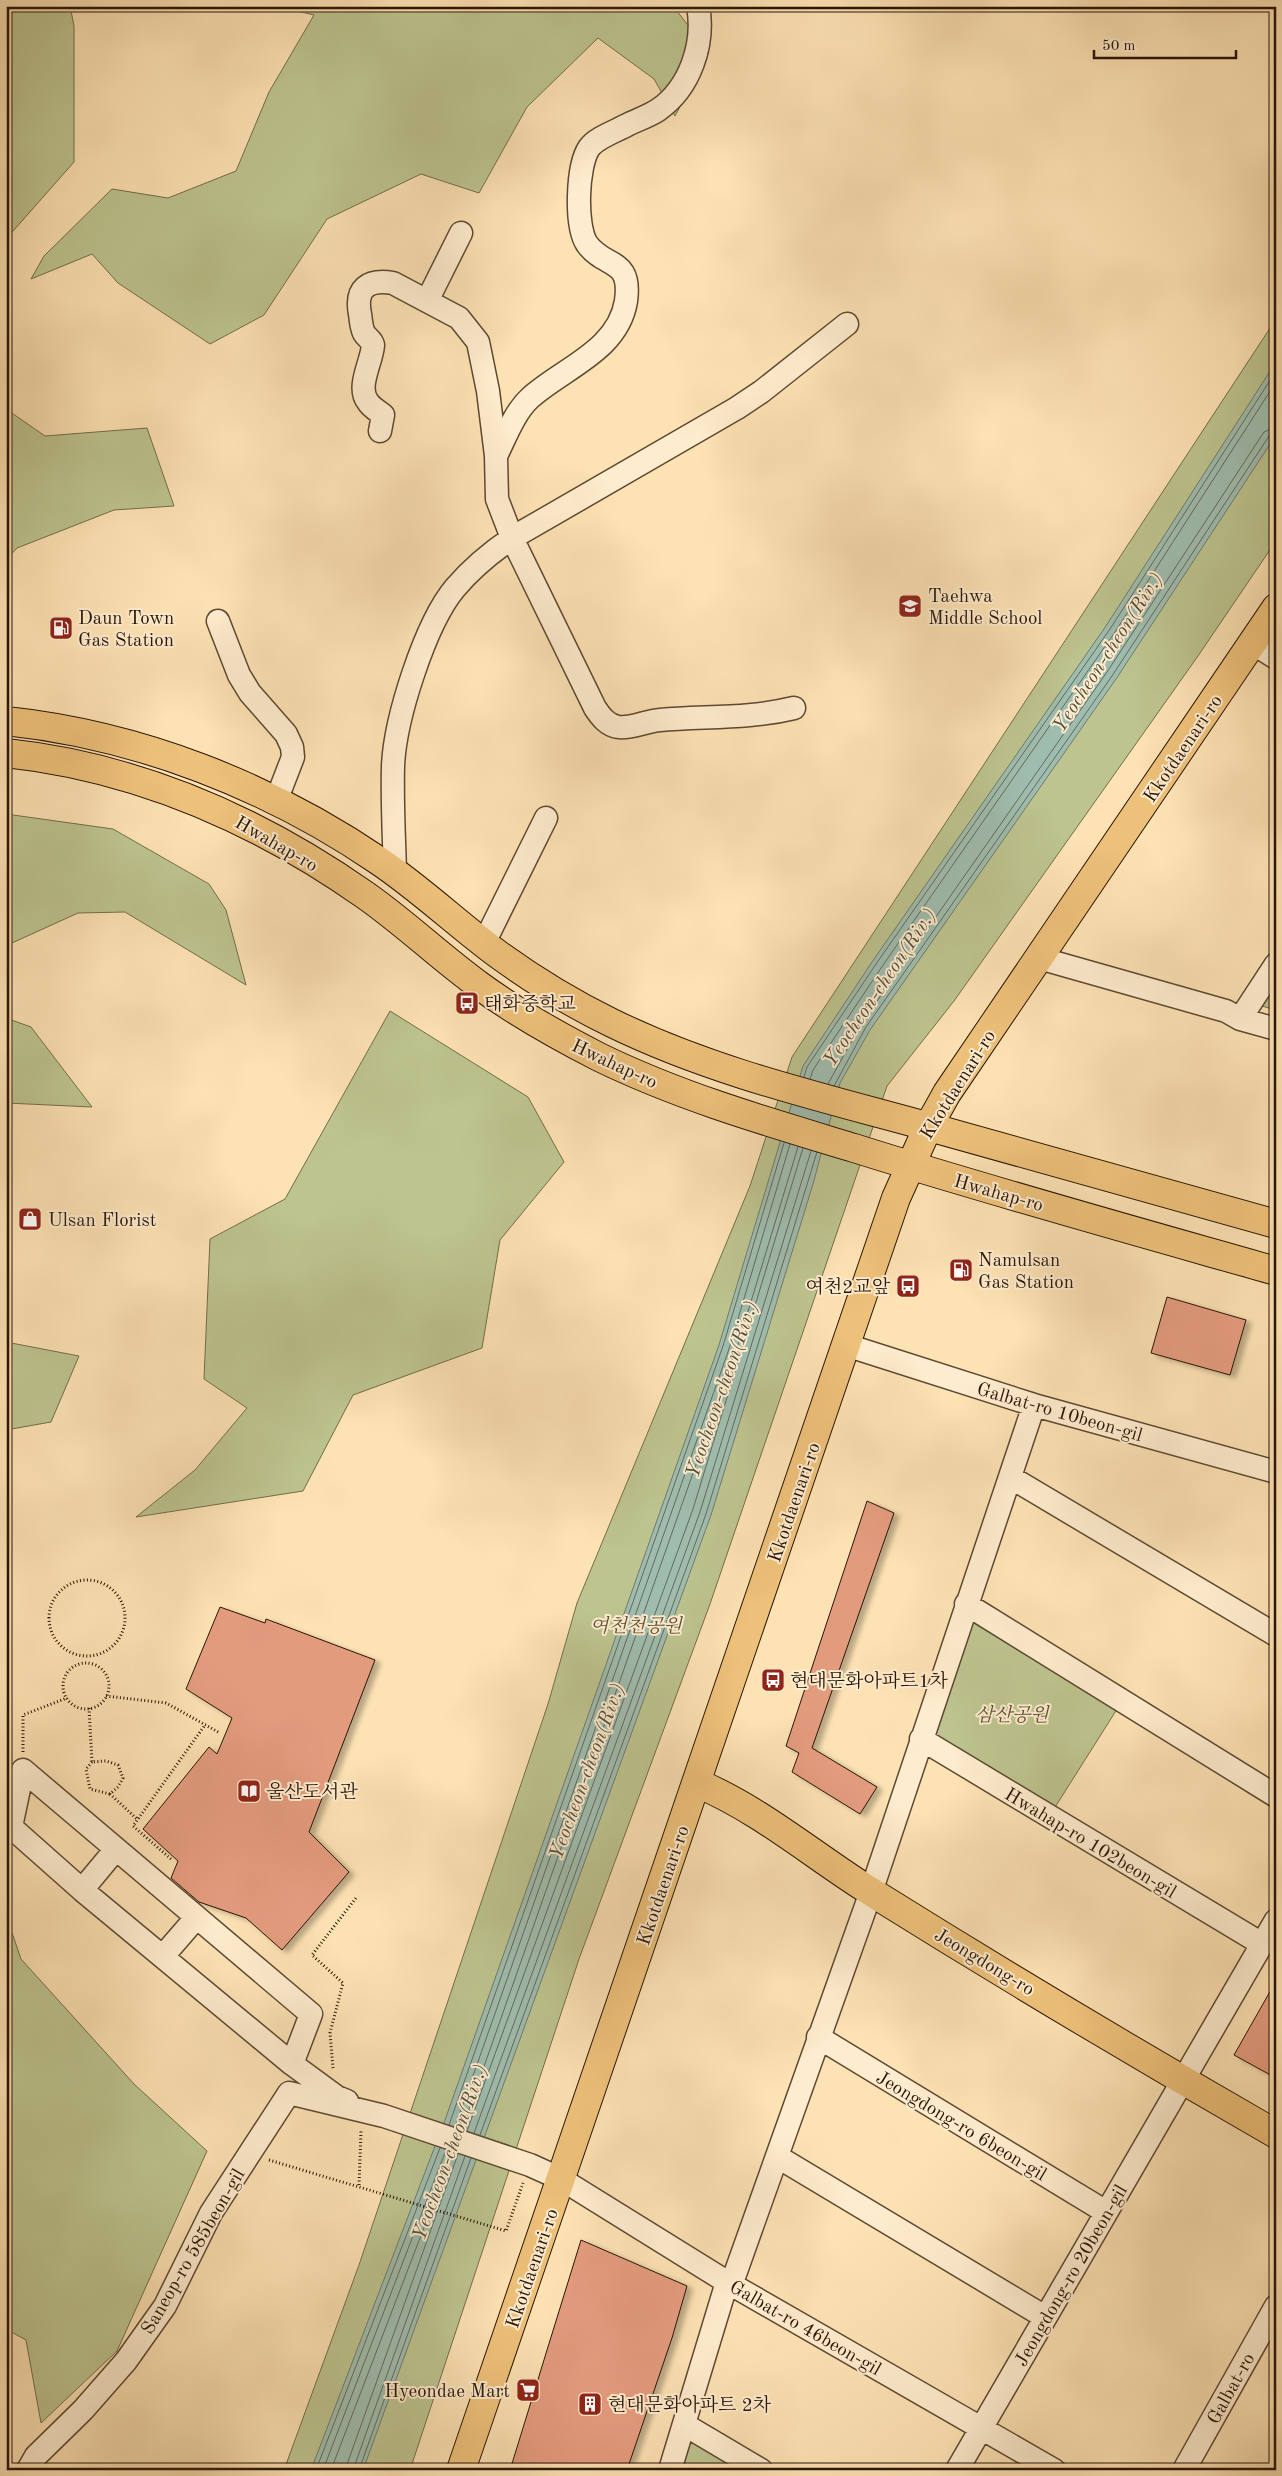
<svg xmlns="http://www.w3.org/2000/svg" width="1282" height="2476" viewBox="0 0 1282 2476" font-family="'Old Standard TT','Noto Serif KR',serif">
<defs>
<filter id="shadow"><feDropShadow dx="5.5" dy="3" stdDeviation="2.5" flood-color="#0004"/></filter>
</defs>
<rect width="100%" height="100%" fill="#fde2b4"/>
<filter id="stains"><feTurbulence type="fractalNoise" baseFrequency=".004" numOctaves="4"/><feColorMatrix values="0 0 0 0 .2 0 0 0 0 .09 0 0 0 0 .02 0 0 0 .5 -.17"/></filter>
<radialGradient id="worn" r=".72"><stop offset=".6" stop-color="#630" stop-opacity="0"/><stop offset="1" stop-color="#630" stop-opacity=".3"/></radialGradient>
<path fill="#bdc48f" stroke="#736c4a" d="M6 6H70L74 26V162L6 239Z
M276 6H673L709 52 675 116 654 79 598 38 527 107 479 193 421 174 327 219 264 315 210 344 118 283 92 254 31 279 44 256 112 189 168 198 236 171 269 92 314 15Z
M1276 319V541L1198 656 954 1001 887 1086 710 1604 579 1959 410 2470H284L359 2265 548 1704 577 1603 750 1186 792 1057Z
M6 409 45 436 147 428 174 506 114 510 17 548 6 560Z
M6 814 113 829 209 884 226 910 246 985 125 912 78 913 12 943 6 924Z
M1276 964V1010L1251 1003Z
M390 1011 528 1097 564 1162 500 1240 482 1348 353 1395 303 1491 136 1517 195 1470 247 1408 204 1379 210 1239 285 1199Z
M6 1018 31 1027 92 1107 6 1103Z
M6 1342 79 1356 51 1422 6 1430Z
M969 1614 1119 1706 1052 1812 928 1736Z
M6 1915 21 1959 134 2084 207 2151 117 2351 41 2423 26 2340 6 2329Z
M685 2425 761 2470H670Z"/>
<path fill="#9fbdaf" stroke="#707a6b" d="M1276 362V435L1116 679 870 1030 840 1083 813 1184 711 1515 363 2470H311L445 2120 719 1345 803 1066 872 962 1106 626Z"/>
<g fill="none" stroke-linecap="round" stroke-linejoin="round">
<path stroke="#64695a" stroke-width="1" d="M804 1077 807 1067 876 964 1110 629 1276 371
M810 1079 813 1070 881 968 1115 632 1276 382
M828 1084 861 1024 1107 672 1264 432 1276 427
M834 1086 866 1027 1112 676 1269 436 1276 433
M449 2125 723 1346 784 1143
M455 2127 729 1349 790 1144
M462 2129 736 1351 798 1147
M467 2131 693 1509 803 1148
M474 2133 700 1512 811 1151
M480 2135 706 1514 817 1152
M316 2470 440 2148
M323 2470 446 2150
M331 2470 453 2152
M345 2470 458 2154
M353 2470 465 2156
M359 2470 471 2158"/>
</g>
<path fill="#e39b7e" stroke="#291506" filter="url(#shadow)" d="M1167 1297 1246 1320 1230 1375 1151 1353Z
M867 1501 894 1513 812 1748 877 1787 860 1814 792 1772 799 1753 786 1746Z
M220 1607 265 1623 266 1619 375 1660 309 1832 349 1872 282 1950 246 1918 199 1902 171 1878 178 1861 143 1829 209 1747 217 1754 232 1718 186 1689Z
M1276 1981V2078L1234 2055Z
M581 2240 687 2286 672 2338 627 2470H510Z"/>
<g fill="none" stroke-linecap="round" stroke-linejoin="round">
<g stroke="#5e4832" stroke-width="25">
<path id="minor" d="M427 301 461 233
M380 431 383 415C378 411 372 408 368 402 356 387 372 362 373 345 372 340 367 338 364 333 361 327 361 320 360 314 355 288 368 279 393 283L459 318 478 342 488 391 496 456 497 499 512 538 595 708C601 717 607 725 618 727 631 729 646 721 660 720 705 716 749 719 794 708
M496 456C506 436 514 413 530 398 563 368 618 351 626 301 632 257 605 269 587 244 575 226 577 166 589 148 596 138 616 131 627 125 637 120 649 116 658 110 690 88 705 44 698 6
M218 621 239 675 250 693 286 734 292 747 293 757 276 801
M1252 643 1276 658
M395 872C394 837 392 801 393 766 395 719 425 624 455 588 472 568 490 553 512 538L737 408 761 392 847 324
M484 943 546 818
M1039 958 1226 1011 1240 1019 1276 1029
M1240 1019 1276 964
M846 1345 1034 1405 1276 1472
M1010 1477 1276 1635
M966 1604 1276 1796
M921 1739 1262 1944
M82 1890 116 1849
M163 1956 196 1918
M818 2037 1106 2212
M292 2064 82 1890 11 1827 23 1770 311 2014 292 2064 337 2097 347 2101
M778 2157 1045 2317
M685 2425 761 2470
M28 2470 36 2456 83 2410 126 2361 165 2306 211 2213 289 2093 384 2116 530 2165 561 2179 727 2282 1054 2470
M670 2470 727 2282 734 2277 871 1892 1034 1405
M957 2470 1276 1920
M1184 2470 1276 2306"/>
</g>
<g stroke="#291506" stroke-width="30">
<path id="major" d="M6 721C139 735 269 786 379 861 422 890 458 925 499 955 535 981 573 1004 612 1023 708 1070 812 1095 915 1123 1035 1157 1155 1191 1276 1224
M6 753C137 767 258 820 365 895 405 923 440 957 480 986 517 1013 558 1036 599 1057 681 1097 768 1122 854 1148 994 1192 1135 1231 1276 1271
M697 1783C761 1810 815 1857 873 1893 1006 1976 1140 2056 1276 2134
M461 2470 896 1198 928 1127 947 1093 1276 608"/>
</g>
<path stroke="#291506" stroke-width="3" stroke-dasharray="1 2.5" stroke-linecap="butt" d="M49 1618a38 38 0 1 1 76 0a38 38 0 1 1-76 0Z
M63 1686a23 23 0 1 1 46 0a23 23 0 1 1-46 0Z
M106 1696 166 1703 220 1733
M89 1708 92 1762 106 1761 118 1765 123 1778 118 1787 110 1794 137 1819
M23 1752V1715L67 1698
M92 1762 86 1769 90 1789 110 1794
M171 1859 133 1826 205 1725
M333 2068 330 2033 343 1983 312 1955 356 1898
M269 2160 506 2231 523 2183
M359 2185 361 2131"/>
<use href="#minor" stroke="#feecce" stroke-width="22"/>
<use href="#major" stroke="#eec17a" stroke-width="28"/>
</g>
<defs>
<g id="school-square" transform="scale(1.25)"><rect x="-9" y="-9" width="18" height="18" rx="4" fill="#8f2418" stroke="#feecce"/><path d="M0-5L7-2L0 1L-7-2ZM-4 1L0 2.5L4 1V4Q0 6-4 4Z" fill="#fff"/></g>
<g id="fuel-square" transform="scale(1.25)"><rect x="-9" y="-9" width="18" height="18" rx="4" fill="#8f2418" stroke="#feecce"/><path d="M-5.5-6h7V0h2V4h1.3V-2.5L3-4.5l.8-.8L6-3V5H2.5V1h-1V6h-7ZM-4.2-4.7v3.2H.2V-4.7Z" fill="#fff"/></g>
<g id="bus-square" transform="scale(1.25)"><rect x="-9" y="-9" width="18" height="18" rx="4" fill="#8f2418" stroke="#feecce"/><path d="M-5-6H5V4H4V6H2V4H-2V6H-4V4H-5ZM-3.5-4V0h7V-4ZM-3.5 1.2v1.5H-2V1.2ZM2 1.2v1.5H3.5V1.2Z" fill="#fff"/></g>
<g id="shop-square" transform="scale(1.25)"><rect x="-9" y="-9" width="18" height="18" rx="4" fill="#8f2418" stroke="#feecce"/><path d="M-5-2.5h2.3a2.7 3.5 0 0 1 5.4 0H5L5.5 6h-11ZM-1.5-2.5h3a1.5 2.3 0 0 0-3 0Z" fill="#fff"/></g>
<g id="library-square" transform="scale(1.25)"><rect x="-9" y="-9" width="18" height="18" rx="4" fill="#8f2418" stroke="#feecce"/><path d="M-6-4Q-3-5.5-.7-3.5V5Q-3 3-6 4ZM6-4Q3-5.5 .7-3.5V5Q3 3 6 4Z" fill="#fff"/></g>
<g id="supermarket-square" transform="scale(1.25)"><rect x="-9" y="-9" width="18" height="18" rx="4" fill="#8f2418" stroke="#feecce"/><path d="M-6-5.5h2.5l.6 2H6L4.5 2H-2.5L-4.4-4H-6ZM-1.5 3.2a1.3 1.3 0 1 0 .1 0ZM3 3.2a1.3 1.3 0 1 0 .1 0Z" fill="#fff"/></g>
<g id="building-square" transform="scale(1.25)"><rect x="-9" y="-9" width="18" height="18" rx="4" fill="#8f2418" stroke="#feecce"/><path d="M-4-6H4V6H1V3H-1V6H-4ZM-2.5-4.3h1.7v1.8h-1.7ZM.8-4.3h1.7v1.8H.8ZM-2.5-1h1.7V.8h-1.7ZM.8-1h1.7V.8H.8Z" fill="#fff"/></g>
</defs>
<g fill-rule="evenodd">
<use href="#school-square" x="910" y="606"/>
<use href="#fuel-square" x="61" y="628"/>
<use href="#bus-square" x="467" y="1003"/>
<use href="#shop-square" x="30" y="1219"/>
<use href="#fuel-square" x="961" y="1270"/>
<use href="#bus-square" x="908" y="1286"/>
<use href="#bus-square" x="773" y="1680"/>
<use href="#library-square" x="249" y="1791"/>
<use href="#supermarket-square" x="528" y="2390"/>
<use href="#building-square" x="590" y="2404"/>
</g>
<g text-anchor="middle" stroke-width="4" stroke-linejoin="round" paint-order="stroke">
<g font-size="19" fill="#291506" stroke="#feecce" text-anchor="start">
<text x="928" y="602">Taehwa<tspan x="928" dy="22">Middle School</tspan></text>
<text x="78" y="624">Daun Town<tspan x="78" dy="22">Gas Station</tspan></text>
<text x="484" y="1010">태화중학교</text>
<text x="48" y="1226">Ulsan Florist</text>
<text x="978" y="1266">Namulsan<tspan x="978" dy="22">Gas Station</tspan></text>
<text x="890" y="1293" text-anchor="end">여천2교앞</text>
<text x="790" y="1687">현대문화아파트1차</text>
<text x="266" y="1798">울산도서관</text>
<text x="510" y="2397" text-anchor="end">Hyeondae Mart</text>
<text x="608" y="2411">현대문화아파트 2차</text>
</g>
<g font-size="19" fill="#291506" stroke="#feecce">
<text transform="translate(1182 748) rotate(-56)" y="7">Kkotdaenari-ro</text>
<text transform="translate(277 843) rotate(30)" y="7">Hwahap-ro</text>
<text transform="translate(615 1063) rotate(25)" y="7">Hwahap-ro</text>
<text transform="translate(957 1084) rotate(-58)" y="7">Kkotdaenari-ro</text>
<text transform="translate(999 1192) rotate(16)" y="7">Hwahap-ro</text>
<text transform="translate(1060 1411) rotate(16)" y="7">Galbat-ro 10beon-gil</text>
<text transform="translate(793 1502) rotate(-71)" y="7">Kkotdaenari-ro</text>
<text transform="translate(1091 1842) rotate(31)" y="7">Hwahap-ro 102beon-gil</text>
<text transform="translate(662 1885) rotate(-71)" y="7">Kkotdaenari-ro</text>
<text transform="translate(985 1961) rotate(31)" y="7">Jeongdong-ro</text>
<text transform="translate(962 2125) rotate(31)" y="7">Jeongdong-ro 6beon-gil</text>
<text transform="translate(192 2251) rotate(-60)" y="7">Saneop-ro 585beon-gil</text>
<text transform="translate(531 2268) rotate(-71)" y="7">Kkotdaenari-ro</text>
<text transform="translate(1070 2275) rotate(-60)" y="7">Jeongdong-ro 20beon-gil</text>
<text transform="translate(806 2327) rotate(30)" y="7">Galbat-ro 46beon-gil</text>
<text transform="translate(1230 2388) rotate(-61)" y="7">Galbat-ro</text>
</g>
<g font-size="19" font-style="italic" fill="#5d5236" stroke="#feecce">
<text x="636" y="1632">여천천공원</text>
<text x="1012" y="1721">삼산공원</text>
</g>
<g font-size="20" font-style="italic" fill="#525041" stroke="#feecce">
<text transform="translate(1107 652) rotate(-57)" y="7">Yeocheon-cheon(Riv.)</text>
<text transform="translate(879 987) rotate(-56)" y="7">Yeocheon-cheon(Riv.)</text>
<text transform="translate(721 1389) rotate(-71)" y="7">Yeocheon-cheon(Riv.)</text>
<text transform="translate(586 1771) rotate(-70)" y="7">Yeocheon-cheon(Riv.)</text>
<text transform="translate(449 2152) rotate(-70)" y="7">Yeocheon-cheon(Riv.)</text>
</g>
</g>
<rect width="1282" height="2476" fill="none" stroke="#fde2b4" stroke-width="25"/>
<rect x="8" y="8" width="1267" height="2461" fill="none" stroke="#291506" stroke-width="2.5"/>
<rect x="12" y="12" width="1257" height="2451" fill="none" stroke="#291506"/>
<path d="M1094 50v8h142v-8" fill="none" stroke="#291506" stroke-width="2.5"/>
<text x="1102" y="50" font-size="15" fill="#291506" stroke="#feecce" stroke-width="4" paint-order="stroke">50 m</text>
<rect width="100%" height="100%" filter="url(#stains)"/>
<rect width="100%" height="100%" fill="url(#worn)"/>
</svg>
